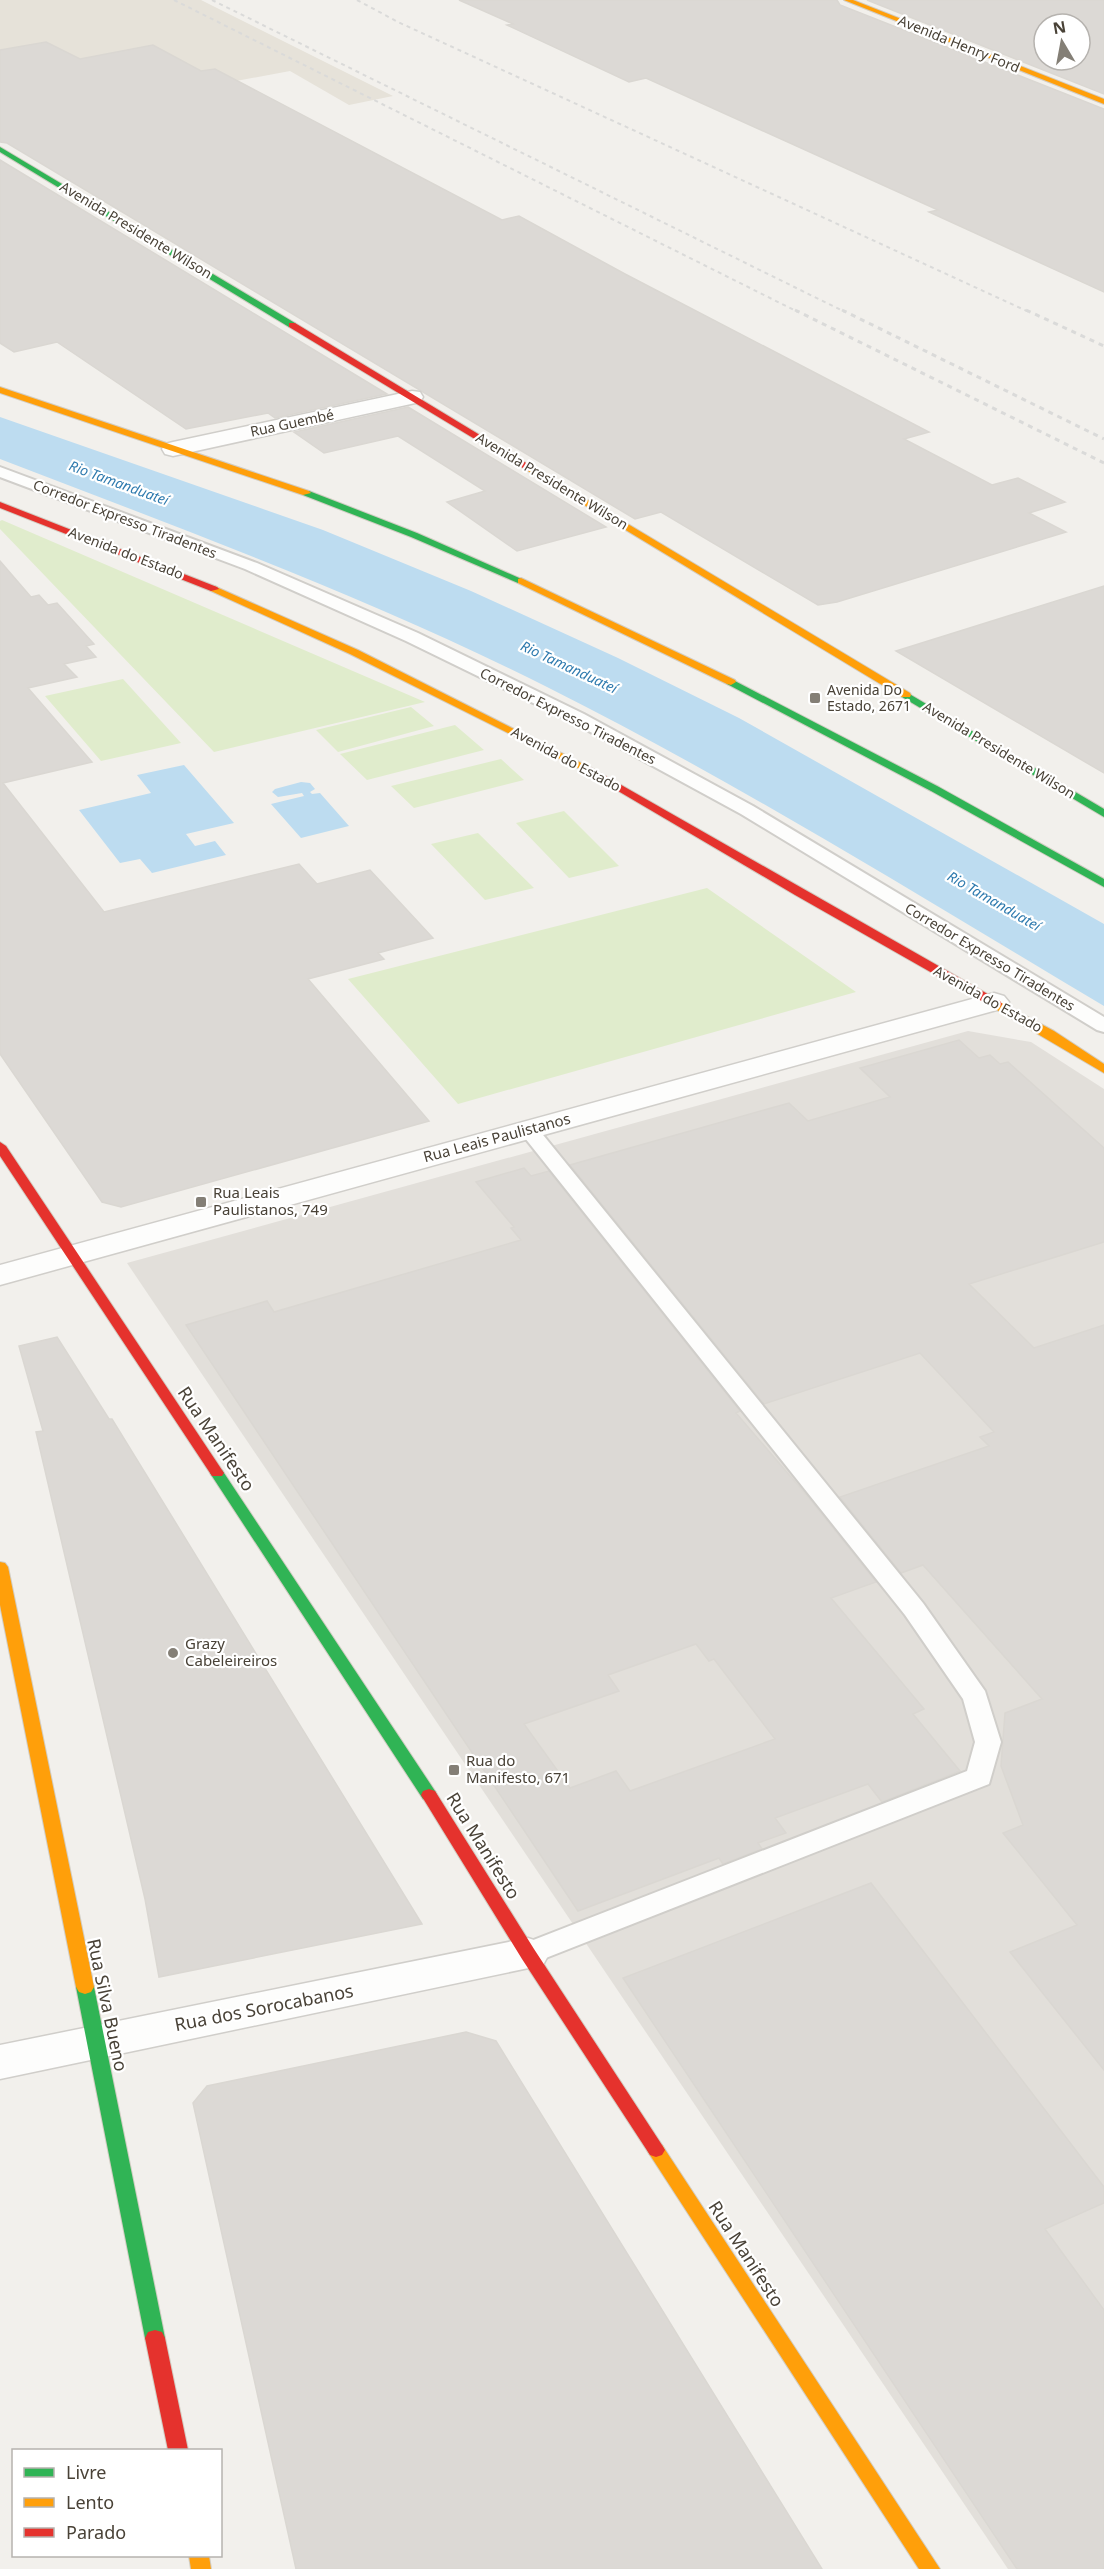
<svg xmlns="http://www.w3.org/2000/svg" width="1104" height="2569" viewBox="0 0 1104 2569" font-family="'Noto Sans',sans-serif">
<rect width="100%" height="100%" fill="#f2f0ec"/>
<path fill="#e6e2d9" d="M0 0H201L393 96 349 105 290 71 0 125Z"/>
<path fill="#e2dfda" d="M968 1031 1031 1042 1104 1089V2569H1008L127 1263Z"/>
<path fill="#e0eccc" d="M2 520 425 702 214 752 0 529V521Z
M123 679 181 743 101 761 45 696Z
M411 707 434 726 338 752 316 730Z
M455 725 484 750 367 780 340 754Z
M501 759 524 780 414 808 391 786Z
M564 811 619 866 569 878 516 823Z
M478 833 534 888 485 900 431 844Z
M707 888 856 992 458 1104 348 979Z"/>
<path fill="#bddcf0" d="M0 417 323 530 471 591 618 658 739 718 1104 924V1006C921 897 740 784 549 688 372 599 185 530 0 459Z
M184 765 234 823 186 834 195 846 215 841 226 855 152 873 140 859 120 863 79 810 151 793 137 775Z
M301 782 310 783 315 789 310 792 312 794 320 793 349 826 301 838 271 804 304 796 302 793 278 797 272 792 275 789Z"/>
<path fill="#dcd9d5" stroke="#dad7d2" stroke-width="1.5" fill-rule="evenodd" d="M459 0H837L840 5 1104 109V292L929 212 938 210 646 78 629 82 507 25 513 24Z
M867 0H1104V94ZM1044 24H1080V60H1044Z
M46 42 80 59 153 45 201 71 215 69 502 220 519 216 625 274 929 432 904 439 992 485 1018 478 1065 502 1029 513 1066 532 837 602 818 605 661 512 635 519 7 143 0 142V50Z
M0 160 387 394 275 418 268 413 186 429 57 342 14 352 0 343Z
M408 407 606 527 517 551 447 502 485 491 398 436 324 453 294 432Z
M0 561 31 597 39 595 48 605 57 603 94 644 86 646 96 657 64 664 77 677 28 688 92 762 3 783 104 912 299 864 317 884 370 870 433 938 378 953 384 959 308 979 429 1121 121 1207 102 1202 0 1054Z
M1104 586V773L896 651Z
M959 1040 979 1058 990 1055 1000 1064 1008 1062 1104 1148V1242L969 1284 1034 1348 1104 1325V2070L1010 1952 1077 1925 1003 1833 1023 1825 1001 1766 1005 1713 1042 1699 923 1565 901 1573 840 1497 989 1446 980 1437 994 1432 920 1353 764 1404 570 1165 789 1103 808 1121 890 1097 860 1068Z
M524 1168 531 1176 549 1171 740 1411 736 1413 809 1498 876 1582 831 1598 924 1709 913 1714 960 1771 882 1802 868 1784 775 1818 786 1833 758 1843 762 1849 723 1864 719 1858 578 1911 186 1325 267 1301 274 1312 521 1240 511 1228 514 1227 476 1182ZM696 1644 709 1661 714 1659 775 1739 630 1791 616 1771 570 1788 524 1724 619 1691 608 1675Z
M57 1337 109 1419H112L422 1924 159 1977 145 1899 36 1432 43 1431 19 1346Z
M871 1883 1104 2187V2203L1045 2229 1104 2310V2569H1017L623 1978Z
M466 2032 496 2041 822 2569H296L193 2103 207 2086Z"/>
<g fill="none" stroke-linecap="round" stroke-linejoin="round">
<g stroke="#d0ceca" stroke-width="4">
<path id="lane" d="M0 467 257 563 418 633 584 714 753 806 1104 1017V1032L1097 1030 741 814 572 722 406 641 245 569 0 477Z
M528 1123 535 1125 923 1603 985 1691 1001 1742 989 1784 528 1965 518 1962 514 1954 518 1946 967 1771 975 1742 963 1699 905 1615 521 1133 517 1129 521 1125Z"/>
</g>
<g stroke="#d0ceca" stroke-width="3">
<path id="street" d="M412 391 420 392 423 397 420 402 173 456 165 454 162 449 165 444 173 442Z
M994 993 1004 996 1009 1002 1004 1008 0 1285V1265Z
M528 1938 543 1943 549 1954 543 1965 0 2079V2045Z"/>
</g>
<g stroke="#d2cdc3" stroke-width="2">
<path id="fast" d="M0 147 295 323 296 325 289 327 0 152Z
M303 491H309L417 533 526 581 518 583 411 537 303 495Z
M731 679 939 787 1104 879V887L931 791 727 684 726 682Z
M906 692 1104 809V817L902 697V693Z
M217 1468 222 1470 435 1791 437 1795 435 1799 429 1801 423 1799 210 1473Z
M85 1980 91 1982 94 1987 165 2338 162 2344 155 2346 148 2344 145 2338 76 1987 79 1982Z"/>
</g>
<g stroke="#d2cdc3" stroke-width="2">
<path id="slow" d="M844 0H853L1104 99V104Z
M0 387 309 491 311 493 303 495 0 393Z
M531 466 910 693 911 695 910 697H902L528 471V467Z
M521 578 735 680 736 682 731 685 727 684 518 583V579Z
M214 586 358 650 593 769 588 772 584 771 350 654 211 591 209 589Z
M996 1000 1054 1031 1104 1064V1073L992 1007 990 1004Z
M0 1562 5 1563 8 1567 94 1987 91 1992 85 1994 79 1992 76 1987 0 1605Z
M656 2143 662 2145 940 2569H919L650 2155 647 2150 650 2145Z
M189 2556H209L211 2569H191Z"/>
</g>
<g stroke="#d2cdc3" stroke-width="2">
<path id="jam" d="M289 323H295L536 469 528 471 289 327Z
M0 502 217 587 219 589 211 591 0 508Z
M588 766 1000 1001 1002 1004 1000 1007H992L795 895 584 771V767Z
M0 1142 6 1146 224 1473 222 1476H212L0 1156Z
M429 1789 435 1791 534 1949 662 2145 665 2150 662 2155 656 2157 650 2155 522 1959 421 1795 423 1791Z
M155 2330 162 2332 165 2338 188 2450H168L145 2338 148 2332Z"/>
</g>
<use href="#lane" fill="#fdfdfc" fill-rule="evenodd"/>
<use href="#street" fill="#fdfdfc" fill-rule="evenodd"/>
<use href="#fast" fill="#30b455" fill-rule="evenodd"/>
<use href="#slow" fill="#ff9f0a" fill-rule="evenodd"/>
<use href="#jam" fill="#e5322d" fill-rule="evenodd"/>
<path stroke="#dadad9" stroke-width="2" stroke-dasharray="4 4" stroke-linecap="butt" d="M174 0 798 312
M212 0 845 312
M357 0 398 22 1029 312"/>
<path stroke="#dadad9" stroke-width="3" stroke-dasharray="5 5" stroke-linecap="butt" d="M795 310 1104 463
M842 310 1104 439
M1026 310 1104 346"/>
</g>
<g fill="#847f76" stroke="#fff" stroke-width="2">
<rect x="809" y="692" width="12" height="12" rx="3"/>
<rect x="195" y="1196" width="12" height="12" rx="3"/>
<circle cx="173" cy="1653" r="6"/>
<rect x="448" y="1764" width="12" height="12" rx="3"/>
</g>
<g text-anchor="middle" stroke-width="4.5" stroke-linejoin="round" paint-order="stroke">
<g font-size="14" fill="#494237" stroke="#fff">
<text transform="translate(959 44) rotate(22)" y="5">Avenida Henry Ford</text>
<text transform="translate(136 230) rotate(31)" y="5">Avenida Presidente Wilson</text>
<text transform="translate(292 423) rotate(-12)" y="5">Rua Guembé</text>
<text transform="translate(552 481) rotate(31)" y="5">Avenida Presidente Wilson</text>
<text transform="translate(125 519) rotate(21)" y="5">Corredor Expresso Tiradentes</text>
<text transform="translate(126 553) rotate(21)" y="5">Avenida do Estado</text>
<text transform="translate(568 716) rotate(27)" y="5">Corredor Expresso Tiradentes</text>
<text transform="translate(999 750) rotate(31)" y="5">Avenida Presidente Wilson</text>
<text transform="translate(566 759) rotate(28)" y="5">Avenida do Estado</text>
<text transform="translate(990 957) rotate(31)" y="5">Corredor Expresso Tiradentes</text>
<text transform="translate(988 999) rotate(29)" y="5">Avenida do Estado</text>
</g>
<g font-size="14" font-style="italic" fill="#2e7aae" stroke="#fff">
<text transform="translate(119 483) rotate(20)" y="5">Rio Tamanduateí</text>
<text transform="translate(569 667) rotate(25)" y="5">Rio Tamanduateí</text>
<text transform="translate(994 901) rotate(30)" y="5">Rio Tamanduateí</text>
</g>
<g font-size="14" fill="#494237" stroke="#fff" text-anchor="start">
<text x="827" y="695">Avenida Do<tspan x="827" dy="16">Estado, 2671</tspan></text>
</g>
<g font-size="15" fill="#494237" stroke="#fff">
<text transform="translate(497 1138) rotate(-15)" y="5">Rua Leais Paulistanos</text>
</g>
<g font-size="15" fill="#494237" stroke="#fff" text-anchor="start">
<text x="213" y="1198">Rua Leais<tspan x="213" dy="17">Paulistanos, 749</tspan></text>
<text x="185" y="1649">Grazy<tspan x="185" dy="17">Cabeleireiros</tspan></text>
<text x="466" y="1766">Rua do<tspan x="466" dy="17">Manifesto, 671</tspan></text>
</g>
<g font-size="18" fill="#494237" stroke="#fff">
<text transform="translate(216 1439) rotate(56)" y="6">Rua Manifesto</text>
<text transform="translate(483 1846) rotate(58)" y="6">Rua Manifesto</text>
<text transform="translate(107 2005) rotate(78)" y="6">Rua Silva Bueno</text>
<text transform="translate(264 2008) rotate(-11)" y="6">Rua dos Sorocabanos</text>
<text transform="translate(746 2254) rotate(57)" y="6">Rua Manifesto</text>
</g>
</g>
<rect x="12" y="2449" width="210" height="108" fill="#ffffff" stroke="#b6b3af" stroke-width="1.5"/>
<rect x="24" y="2468" width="30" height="9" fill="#30b455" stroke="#b6b3af" stroke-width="1.5"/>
<text x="66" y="2479" font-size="18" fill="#494237">Livre</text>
<rect x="24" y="2498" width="30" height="9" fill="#ff9f0a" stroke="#b6b3af" stroke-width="1.5"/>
<text x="66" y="2509" font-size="18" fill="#494237">Lento</text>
<rect x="24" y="2528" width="30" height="9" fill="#e5322d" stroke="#b6b3af" stroke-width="1.5"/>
<text x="66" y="2539" font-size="18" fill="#494237">Parado</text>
<g transform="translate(1062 42) rotate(350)"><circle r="28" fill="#ffffff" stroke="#b6b3af" stroke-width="1.5"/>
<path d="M0-4.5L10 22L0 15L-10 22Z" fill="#847f76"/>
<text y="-9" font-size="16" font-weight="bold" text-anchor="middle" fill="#494237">N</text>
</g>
</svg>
